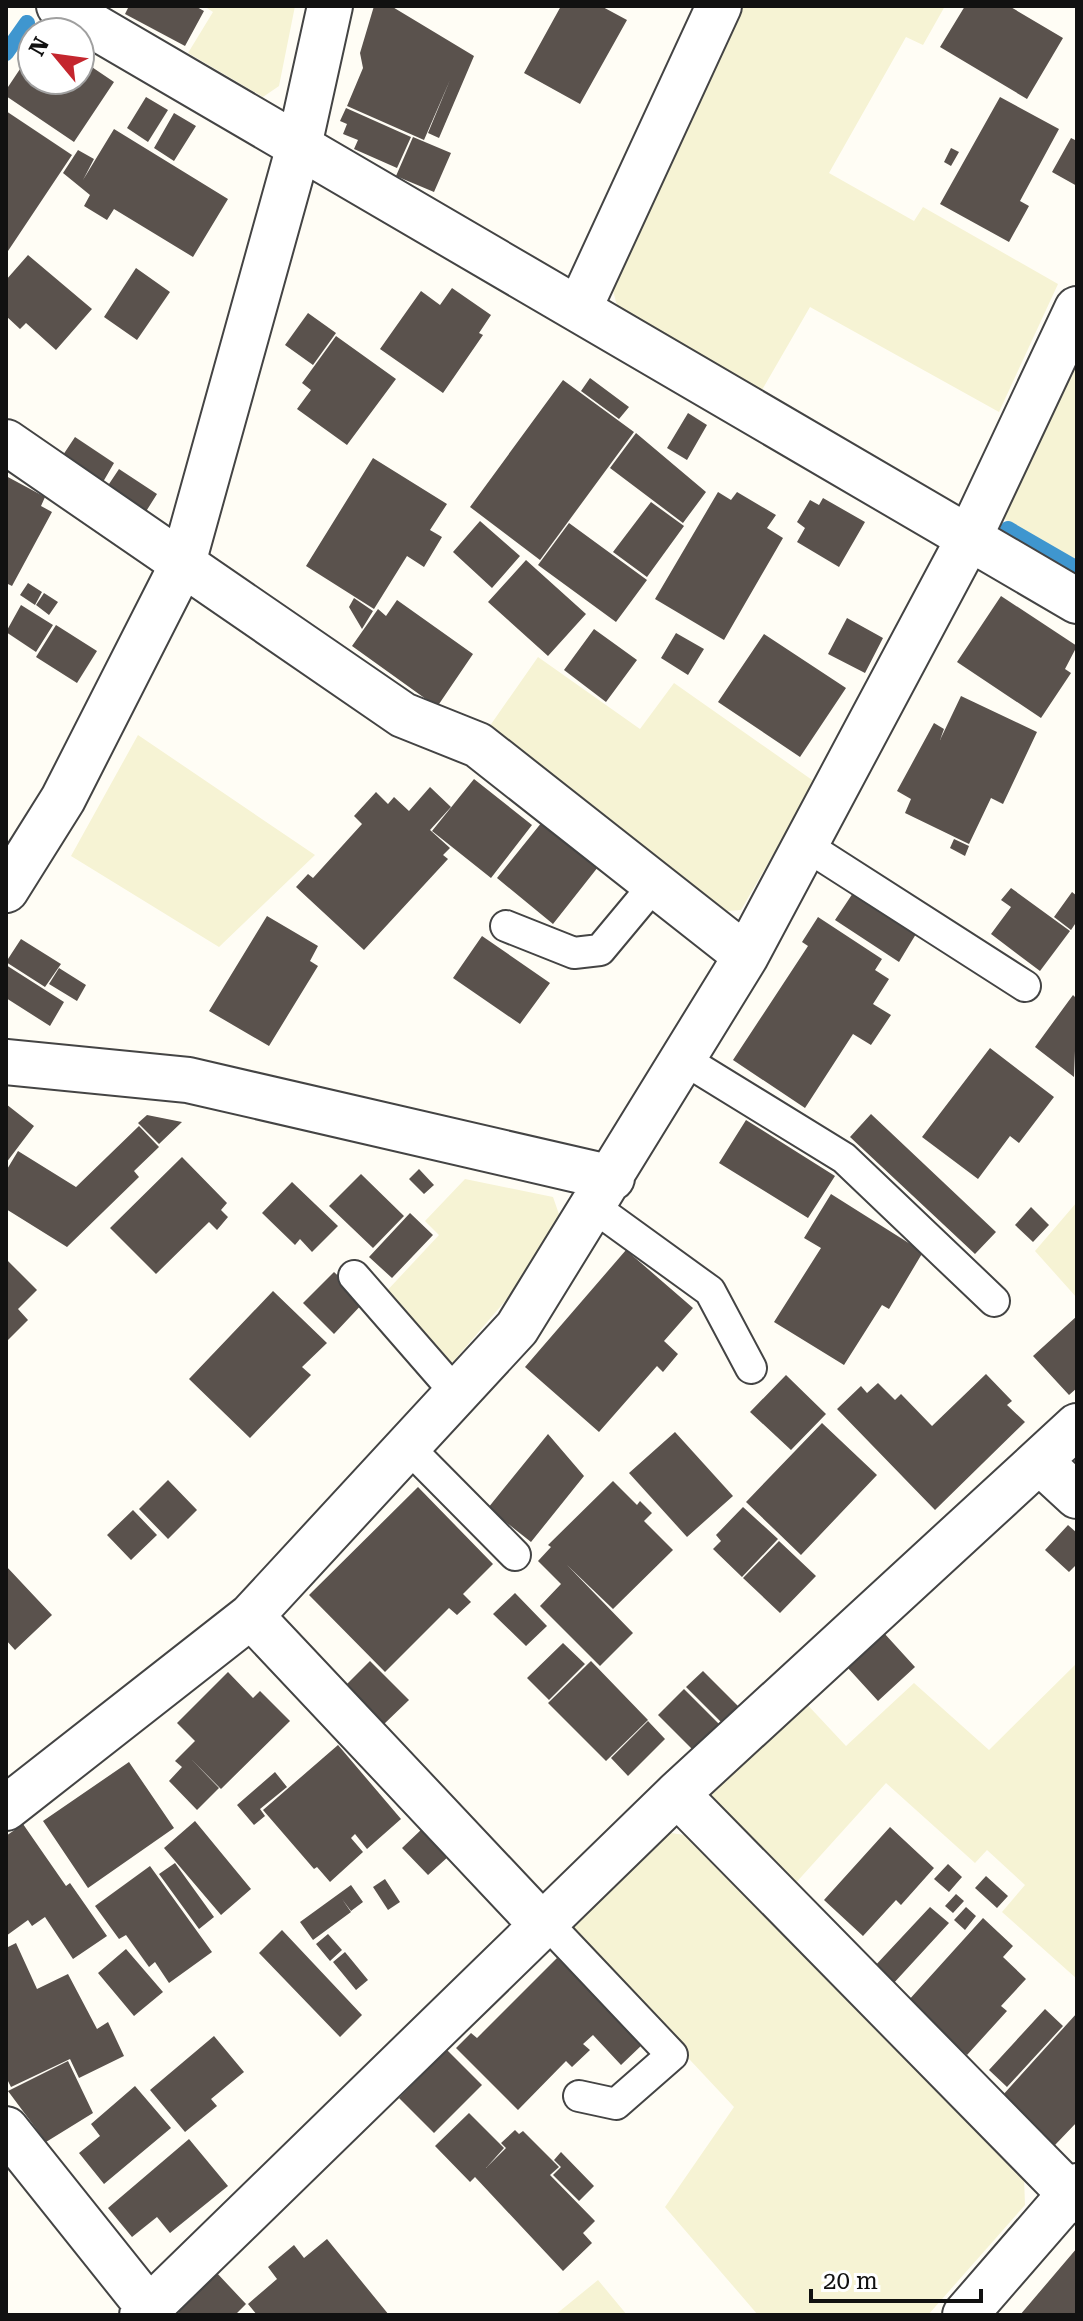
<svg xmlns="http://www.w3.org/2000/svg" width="1083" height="2321" viewBox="0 0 1083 2321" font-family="'Roboto Serif',serif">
<rect width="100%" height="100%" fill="#fffdf5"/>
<path fill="#f6f3d4" d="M204 6H295L279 86 263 97 188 53 213 12Z
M737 6H945L923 45 906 37 829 173 914 221 923 207 1058 284 999 412 810 307 762 390 618 309 610 280Z
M1077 356V561L999 516Z
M538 657 640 729 674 683 815 782 741 910 713 912 487 730Z
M138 735 315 855 219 947 71 856Z
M465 1179 553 1197 561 1220 506 1300 447 1369 383 1295 439 1235 425 1221Z
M1077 1202V1298L1035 1251Z
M1077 1663V1979L1002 1912 1025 1885 987 1850 975 1863 886 1783 793 1886 713 1810 711 1785 803 1700 846 1746 914 1683 989 1750Z
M664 1832 692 1836 1024 2177 1025 2205 928 2315H758L665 2207 734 2107 574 1936 573 1924Z
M598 2280 627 2315H555Z"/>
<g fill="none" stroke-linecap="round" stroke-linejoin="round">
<path stroke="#3f96cf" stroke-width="16" d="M6 53 27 23
M1008 529 1077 569"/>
</g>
<path fill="#5a524d" d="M129 6H195L204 11 185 46 125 14Z
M374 6H391L474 56 439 138 428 133 450 80 424 140 347 106 363 68 360 53Z
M561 6H601L627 20 580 104 524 73Z
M965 6H1009L1063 38 1027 99 940 47Z
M32 51V80H80V59L114 82 74 142 6 96V90Z
M146 97 168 110 148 142 127 128Z
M1000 97 1059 129 1020 201 1029 206 1009 242 940 204Z
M346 108 411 137 397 168 354 149 358 140 343 134 347 124 340 121Z
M6 111 72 155 6 254Z
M174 113 196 126 174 161 154 148Z
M114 129 228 199 193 257 114 209 107 220 84 206 90 195 63 173 78 150 94 159 83 180Z
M413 137 451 153 434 192 396 176Z
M1071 138 1077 141V186L1052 172Z
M951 148 959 152 951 166 944 162Z
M28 255 92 309 56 350 26 323 20 329 6 316V280Z
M136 268 170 292 137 340 104 317Z
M452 288 491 315 479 333 483 335 443 393 380 349 421 291 440 305Z
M308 313 336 333 313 365 285 345Z
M336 336 396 379 347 445 297 409 311 390 302 383Z
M590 378 629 407 619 419 581 391Z
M563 380 634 432 540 560 470 507Z
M688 413 707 425 687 460 667 448Z
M636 433 706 492 683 523 610 468Z
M75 437 114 463 103 482 63 455Z
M373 458 447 504 430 530 442 537 424 567 407 556 374 609 306 566Z
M119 469 157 494 145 513 107 487Z
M6 476 45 497 41 506 52 512 12 586 6 583Z
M718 492 731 500 737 492 776 515 767 528 783 538 724 640 655 599Z
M823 498 865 522 839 567 797 542 805 528 797 522 810 500 819 505Z
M651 502 684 526 647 577 613 552Z
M480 521 520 556 492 588 453 552Z
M569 523 647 580 616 622 538 565Z
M526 560 586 614 548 656 488 602Z
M28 583 42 592 35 605 20 595Z
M44 593 58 602 49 615 36 605Z
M1001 596 1077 646 1065 669 1071 673 1041 718 957 662Z
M354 598 373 611 362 629 349 607Z
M397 600 473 654 437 707 352 646 378 609 386 616Z
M21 605 53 625 36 652 6 632Z
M847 618 883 638 865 673 828 654Z
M56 625 97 651 77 683 36 657Z
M594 629 637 660 606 702 564 670Z
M676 633 704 649 688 675 661 658Z
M764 634 846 688 800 757 718 702Z
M961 696 1037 732 1003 804 991 798 969 844 905 813 911 799 897 791 934 723 944 729 940 740Z
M474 779 532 825 491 878 432 831Z
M430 787 451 807 430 830 450 848 443 855 448 859 364 950 296 887 308 874 313 878 362 824 354 816 376 792 388 804 394 797 409 811Z
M542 822 598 867 553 924 497 878Z
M954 839 969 846 965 856 950 848Z
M1011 888 1070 931 1040 971 991 934 1011 907 1001 900Z
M1072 892 1077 896V921L1071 930 1054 917Z
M853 893 916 934 899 962 835 920Z
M267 916 318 946 310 961 318 966 269 1046 209 1011Z
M818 917 882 959 875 970 889 979 873 1004 891 1015 871 1045 853 1034 805 1108 733 1060 808 946 802 942Z
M482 936 550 983 520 1024 453 978Z
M21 939 61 964 45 987 6 962Z
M6 965 64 1002 50 1026 6 998Z
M59 968 86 985 77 1001 49 984Z
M1073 995 1077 999 1074 1077 1035 1047Z
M990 1048 1054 1097 1019 1143 1010 1136 978 1179 922 1137Z
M6 1104 34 1126 6 1163Z
M871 1114 996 1232 975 1254 850 1137Z
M147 1115 182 1122 159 1144 138 1123Z
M746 1120 835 1176 808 1218 719 1163Z
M139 1126 159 1147 134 1171 139 1177 67 1247 6 1209V1171L18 1151 76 1187Z
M182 1157 227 1203 221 1210 228 1217 217 1230 209 1222 156 1274 110 1228Z
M419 1169 434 1185 424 1194 409 1179Z
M361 1174 404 1216 373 1248 329 1206Z
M292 1182 338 1226 312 1252 300 1239 295 1245 262 1213Z
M831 1194 923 1252 889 1309 882 1305 844 1365 774 1322 821 1248 804 1238Z
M1031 1207 1049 1225 1033 1242 1015 1225Z
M410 1213 433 1235 392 1278 369 1257Z
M626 1250 693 1308 664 1341 678 1354 663 1372 657 1366 599 1432 525 1367Z
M6 1259 37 1290 18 1309 28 1320 6 1342Z
M334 1272 365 1301 334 1334 303 1303Z
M273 1291 327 1343 302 1367 311 1375 250 1438 189 1379Z
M1077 1316V1388L1069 1395 1033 1356Z
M986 1374 1012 1401 1007 1405 1025 1422 935 1510 837 1409 861 1386 867 1393 878 1383 895 1400 901 1394 932 1426Z
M786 1375 826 1414 791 1450 750 1412Z
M822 1423 877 1475 801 1555 746 1502Z
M675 1432 733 1496 687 1537 629 1473Z
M548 1434 584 1476 531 1542 488 1508Z
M168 1480 197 1510 168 1539 139 1509Z
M613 1481 637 1505 640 1501 652 1513 644 1521 673 1550 613 1609 567 1565 633 1633 600 1666 540 1606 561 1584 538 1561 551 1547 548 1545Z
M418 1487 493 1564 463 1594 471 1602 457 1615 449 1608 385 1672 309 1595Z
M743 1507 778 1539 742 1577 713 1549 721 1541 716 1535Z
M133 1510 157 1535 131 1560 107 1535Z
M1068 1525 1077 1533V1564L1069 1572 1045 1550Z
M779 1541 816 1576 780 1613 743 1578Z
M6 1566 52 1615 15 1650 6 1640Z
M515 1593 547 1626 526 1646 493 1614Z
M884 1633 915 1667 878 1701 847 1667Z
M563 1643 585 1664 549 1700 527 1678Z
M370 1661 409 1700 383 1725 345 1686Z
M591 1661 648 1720 606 1761 548 1703Z
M703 1671 740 1708 723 1724 686 1687Z
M228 1672 253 1698 260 1691 290 1721 221 1789 191 1759 219 1788 197 1810 169 1781 182 1767 175 1761 195 1741 177 1723Z
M684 1689 722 1727 696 1753 658 1715Z
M648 1721 665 1739 628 1776 611 1758Z
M338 1745 401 1819 367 1849 355 1834 351 1838 363 1852 330 1882 317 1867 314 1869 263 1810Z
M129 1762 174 1828 88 1888 43 1821Z
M275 1772 287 1787 260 1809 265 1816 254 1825 237 1805Z
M195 1821 251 1889 221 1915 164 1848Z
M23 1824 66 1886 70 1883 107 1936 73 1959 45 1917 32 1926 28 1920 6 1936V1836Z
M890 1827 934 1868 901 1905 896 1900 863 1936 824 1900Z
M423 1828 449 1856 428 1875 402 1848Z
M175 1863 214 1917 199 1929 159 1874Z
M948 1864 962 1877 949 1892 934 1879Z
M150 1866 212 1952 169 1983 155 1962 149 1967 126 1935 119 1939 95 1906Z
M986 1876 1008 1896 997 1908 975 1888Z
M385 1879 400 1902 388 1910 373 1887Z
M351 1885 363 1902 351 1911 342 1899 351 1912 313 1940 300 1922Z
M956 1894 964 1901 953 1913 945 1906Z
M930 1907 949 1923 892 1985 873 1968Z
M966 1907 976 1916 965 1930 954 1920Z
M983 1918 1013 1946 1003 1957 1026 1979 1001 2006 1007 2011 967 2055 908 2001Z
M282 1930 362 2015 340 2037 259 1953Z
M328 1934 342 1950 330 1961 316 1944Z
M16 1943 37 1989 68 1974 97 2029 108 2022 124 2056 79 2078 70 2059 11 2087 6 2077V1948Z
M126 1949 163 1992 134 2016 98 1973Z
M345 1952 368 1980 356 1990 333 1962Z
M557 1958 643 2044 621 2065 593 2035 583 2044 590 2050 572 2067 566 2061 518 2110 456 2048 471 2033 477 2038Z
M1045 2009 1063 2026 1007 2087 989 2070Z
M1077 2013V2122L1055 2145 1002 2096Z
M214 2036 244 2072 211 2099 217 2106 185 2132 150 2090Z
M447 2050 482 2085 434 2133 399 2098Z
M68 2061 93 2113 46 2142 8 2091Z
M135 2086 171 2128 104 2184 79 2153 100 2136 91 2124Z
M469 2113 504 2148 486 2168 506 2148 501 2143 515 2130 519 2134 523 2131 559 2167 550 2175 595 2221 583 2233 592 2243 563 2271 475 2177 470 2182 435 2146Z
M189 2139 228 2186 170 2233 157 2217 132 2237 108 2208Z
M561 2152 594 2186 579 2201 553 2175 561 2167 554 2160Z
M327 2239 389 2315H257L248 2304 277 2279 268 2267 294 2245 304 2258Z
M1077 2248V2315H1020Z
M215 2271 246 2304 235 2315H181L176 2309Z"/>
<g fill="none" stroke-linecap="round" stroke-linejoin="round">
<g stroke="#444" stroke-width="34">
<path id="service" d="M805 845 1025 986
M506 926 574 953 600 950 655 884
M683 1059 844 1158 994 1301
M594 1207 710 1291 751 1368
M354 1276 456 1393
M407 1446 515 1555
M546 1922 672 2055 616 2104 579 2096"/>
</g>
<g stroke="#444" stroke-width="48">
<path id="minor" d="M59 6 1077 601
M579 309 719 6
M6 442 403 715 478 745 746 956
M6 1062 188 1080 612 1178
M1039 1461 1077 1496
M251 1616 543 1926
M677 1794 1077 2201
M6 1808 251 1616 517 1328 746 956 970 536 1077 309
M6 2129 149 2308
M142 2315 677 1794 1077 1426
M965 2315 1077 2186"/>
</g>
<g stroke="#444" stroke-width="48">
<path id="tertiary" d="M6 890 63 799 183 563 299 146 330 6"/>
</g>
<use href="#service" stroke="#fff" stroke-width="30"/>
<use href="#minor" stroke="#fff" stroke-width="44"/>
<use href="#tertiary" stroke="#fff" stroke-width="44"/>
</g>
<rect width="1083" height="2321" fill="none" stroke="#111111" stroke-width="16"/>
<g transform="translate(56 56) rotate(299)"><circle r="38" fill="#ffffff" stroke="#a0a0a0" stroke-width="2"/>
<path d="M0-6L14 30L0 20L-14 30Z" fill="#c4262e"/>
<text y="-12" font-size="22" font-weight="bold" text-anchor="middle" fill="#111111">N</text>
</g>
<path d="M811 2289v12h170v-12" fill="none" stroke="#111111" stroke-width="4"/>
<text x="823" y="2289" font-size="24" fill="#111111" stroke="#ffffff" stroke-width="6" paint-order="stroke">20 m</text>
</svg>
